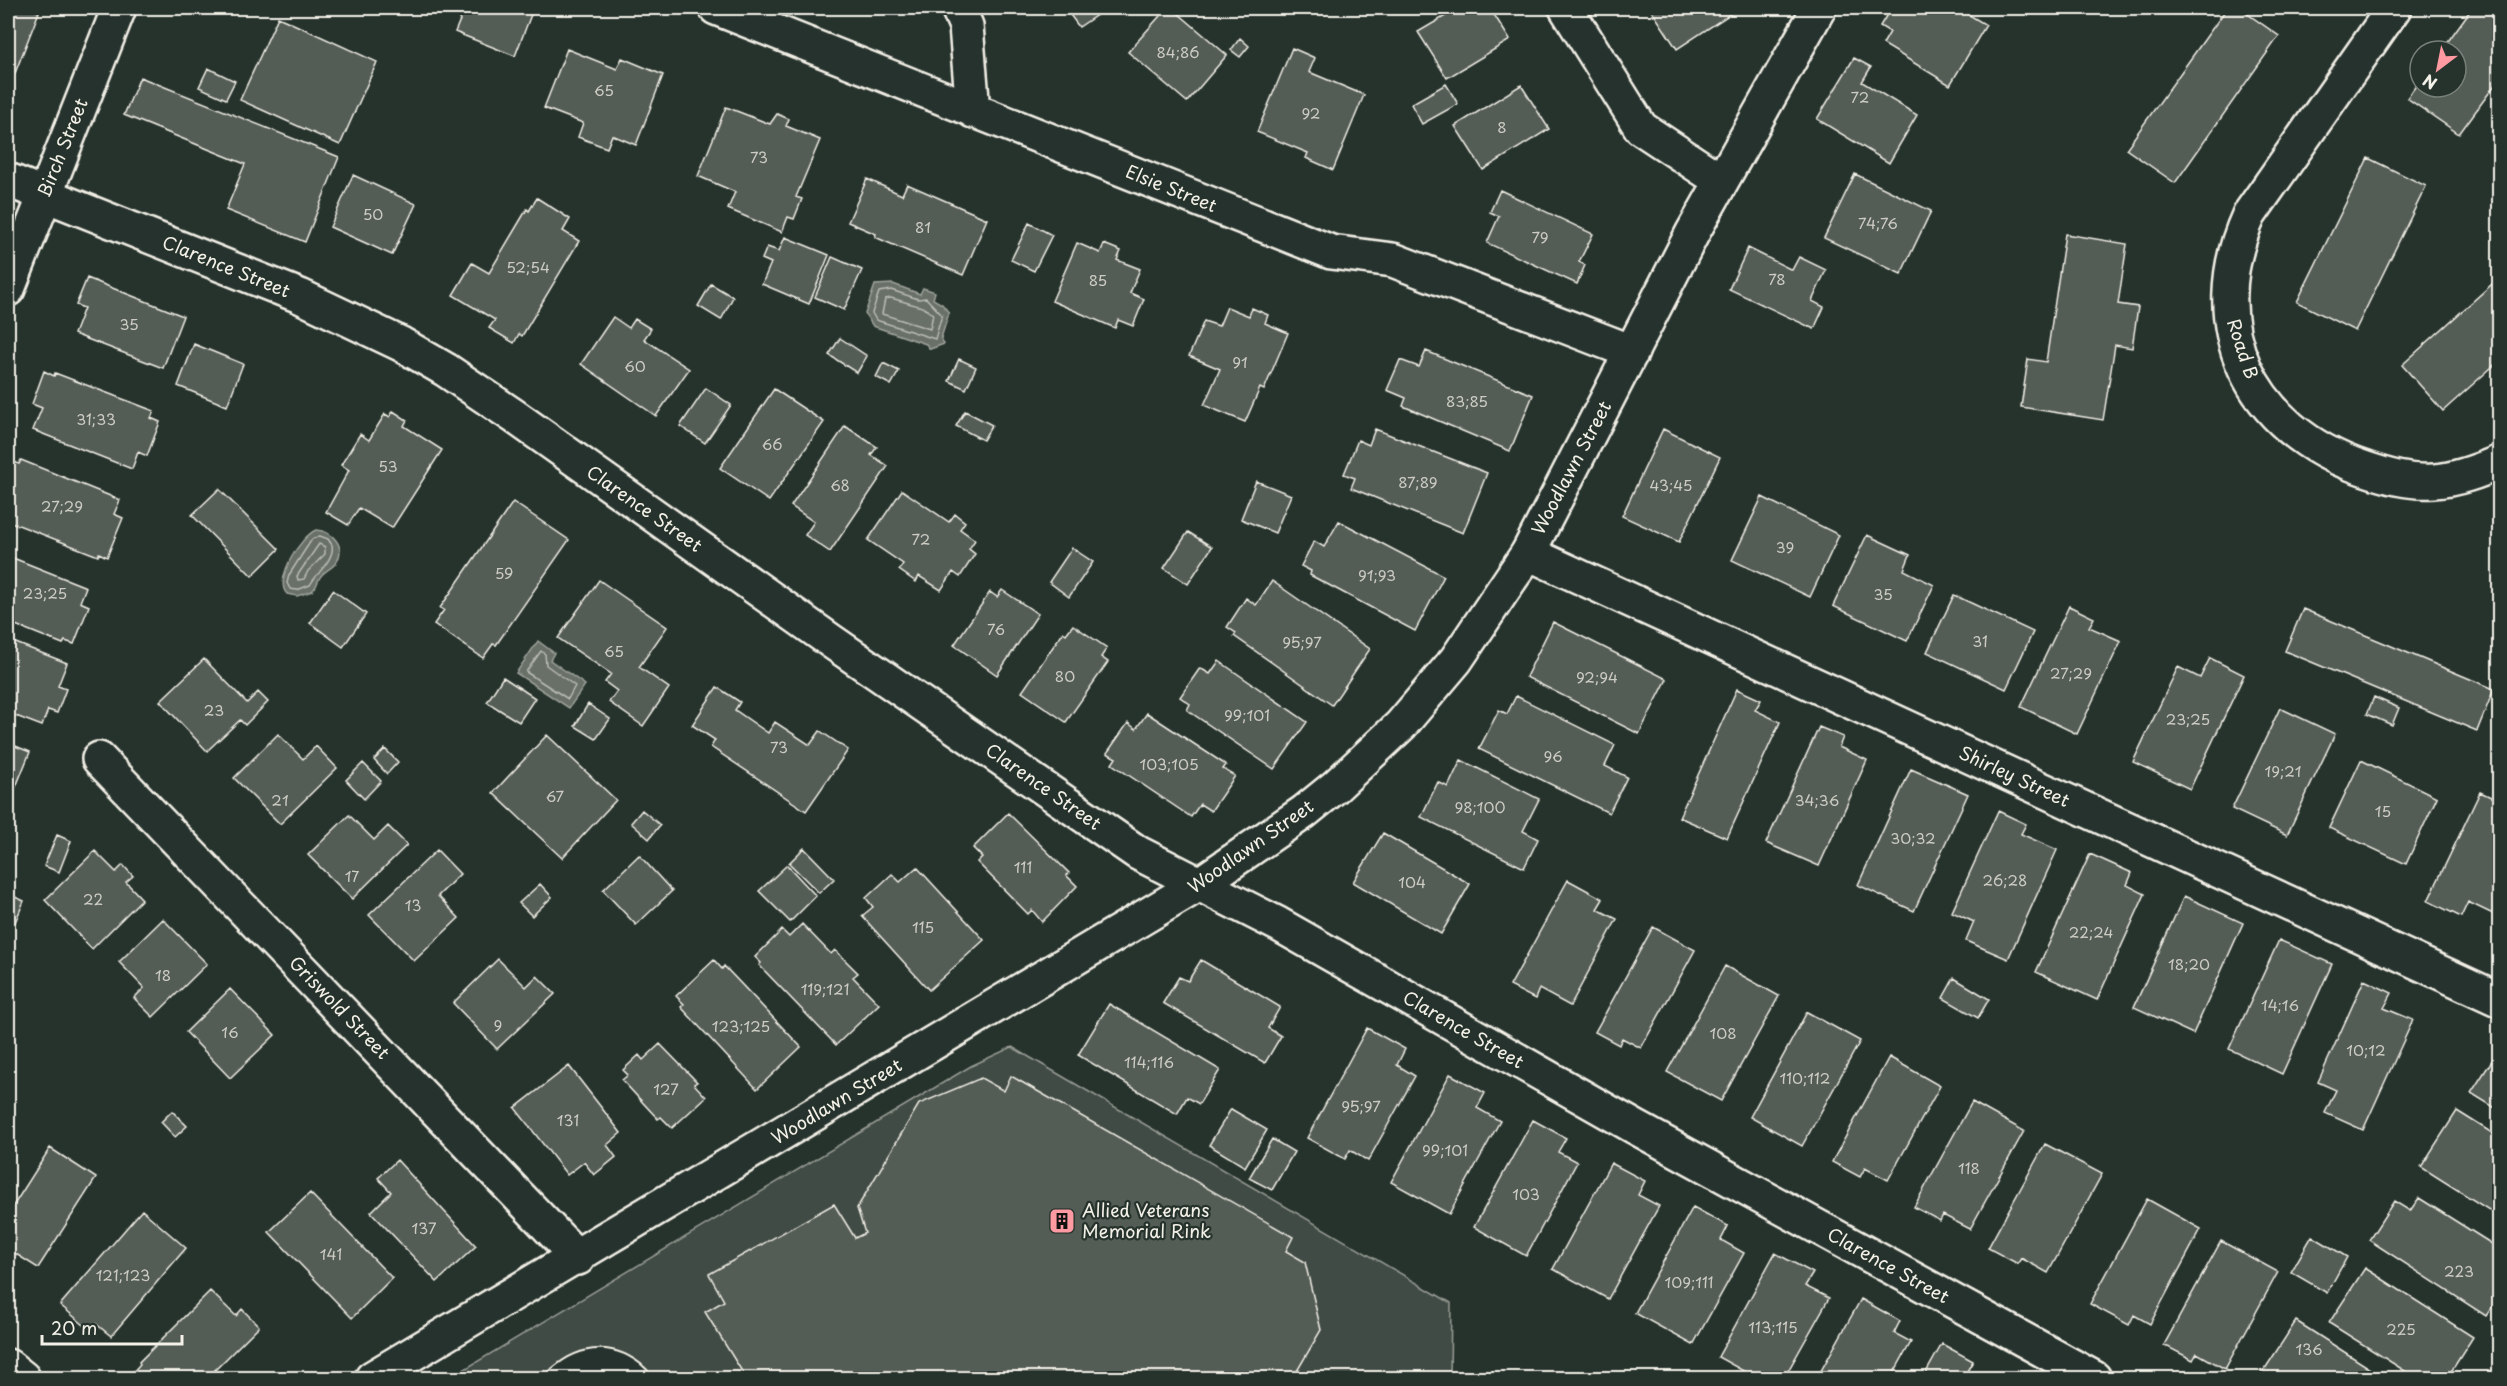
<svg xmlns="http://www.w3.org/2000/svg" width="2507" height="1386" viewBox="0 0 2507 1386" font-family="'Playpen Sans',sans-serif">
<rect width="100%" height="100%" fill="#26332d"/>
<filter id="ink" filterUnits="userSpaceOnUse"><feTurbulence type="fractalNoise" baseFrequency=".0167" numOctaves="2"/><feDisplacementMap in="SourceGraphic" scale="12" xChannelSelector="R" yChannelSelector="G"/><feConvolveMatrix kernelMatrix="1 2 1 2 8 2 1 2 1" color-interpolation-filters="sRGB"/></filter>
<g filter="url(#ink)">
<path fill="#414b45" stroke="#9a9e96" stroke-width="1.5" d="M1012 1047 1451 1303 1450 1378H450L971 1066Z"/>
<path fill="#676f68" stroke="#9fa39b" stroke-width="1.5" d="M893 284 920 294 923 288 935 292 933 299 942 304 949 313 941 338 944 344 930 349 926 344 873 326 865 314 875 285Z
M316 530C332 531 347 546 336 563 331 569 322 572 319 579 316 585 317 587 312 591L297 596 287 594C273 580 301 536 316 530Z
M538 641 554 653 550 660 585 685 569 708 516 673Z"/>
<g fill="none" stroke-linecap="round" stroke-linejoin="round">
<path stroke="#bcbdb5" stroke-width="1.5" d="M891 290 918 299 926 298 942 315 935 339 876 320 872 313 879 292Z
M891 298 922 307 933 314 930 329 882 314 885 299Z
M320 536 328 539 332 545C335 559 317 573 310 585L297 590 290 589 287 583 289 575 312 539Z
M319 544 325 547V554L308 571 304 579 298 580 297 576Z
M541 651 545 654 546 665 575 686 568 699 526 672Z"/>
</g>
<path fill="#525c55" stroke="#f4f1e8" stroke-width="1.5" d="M8 8H35L34 10 39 12 8 91Z
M465 8H522L532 12 515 56 455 32Z
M1065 8H1107L1079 27Z
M1167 8H1172L1227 55 1187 102 1128 52Z
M1459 8H1490L1510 40 1447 78 1418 32Z
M1650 8H1737L1738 9 1677 49Z
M1891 8H1958L1986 25 1950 85 1883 44 1890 32 1880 26Z
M2227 8H2239L2279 36 2175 183 2126 149Z
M2472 8H2500V78L2459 134 2407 98 2420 80V87H2456V51H2441Z
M278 17 377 62 340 145 240 100Z
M1240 38 1249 46 1240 57 1231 50Z
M1292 48 1315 58 1309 72 1364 95 1333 170 1306 158 1308 153 1257 132Z
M567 49 617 69 622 58 663 75 636 145 612 135 607 148 578 137 583 123 544 108Z
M1854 58 1871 67 1862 82 1917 115 1889 163 1817 119Z
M208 68 235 81 226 99 199 87Z
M140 77 339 157 305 242 226 210 245 164 124 115Z
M1446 84 1458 104 1422 124 1411 104Z
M1521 85 1549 129 1483 170 1455 126Z
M726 107 770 124 777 114 789 119 786 126 820 140 796 197 802 199 794 219 788 217 782 232 728 209 735 192 698 176Z
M2368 158 2426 186 2355 331 2297 302Z
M1855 174 1931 211 1901 274 1824 238Z
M353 175 416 204 392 255 330 227Z
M867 179 902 195 907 184 987 219 963 275 875 237 876 234 848 222Z
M1500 190 1593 234 1579 262 1585 265 1577 284 1487 243 1499 216 1490 212Z
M537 198 570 219 563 231 579 241 522 336 519 334 514 343 489 328 495 320 453 295 472 263 489 273 527 209 529 211Z
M1029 223 1052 235 1034 271 1011 260Z
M2065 234 2127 244 2118 304 2138 307 2132 348 2115 345 2103 420 2021 407 2028 359 2046 362Z
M785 237 829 255 809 304 762 284 771 263 762 259 767 247 779 251Z
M1077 243 1100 253 1104 244 1121 251 1117 260 1140 269 1130 293 1144 299 1133 326 1118 320 1115 328 1052 301Z
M1748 248 1792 270 1799 257 1826 270 1812 301 1824 307 1814 329 1729 289Z
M832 257 862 270 844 310 815 297Z
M2500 277V360L2443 411 2402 365Z
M87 278 183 316 163 368 74 334 84 308 76 305Z
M711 284 733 297 721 320 698 306Z
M1227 307 1249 316 1252 308 1268 315 1265 323 1288 333 1264 390 1260 388 1245 422 1204 405 1220 369 1189 356 1204 321 1219 326Z
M613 317 629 328 635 319 651 329 644 339 689 369 656 416 581 364Z
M840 338 867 356 857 373 829 355Z
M194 344 243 364 227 406 178 386Z
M1426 351 1533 395 1510 451 1403 406 1406 398 1387 390 1400 360 1419 367Z
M959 359 976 367 966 389 949 381Z
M883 363 899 371 891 385 876 377Z
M44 371 54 376 55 373 154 411 151 418 160 422 147 456 138 452 132 469 33 430 42 408 32 404Z
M706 388 731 405 705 443 680 426Z
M774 389 824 422 769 501 720 468Z
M393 411 407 420 404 426 442 450 392 528 359 508 348 525 326 512 349 470 341 465 360 434 369 440 385 414 390 417Z
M965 411 992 425 983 440 956 426Z
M845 426 877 447 871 455 888 466 830 552 805 535 814 522 791 506Z
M1375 429 1487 473 1463 533 1351 488 1355 478 1344 474 1358 440 1369 445Z
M1663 429 1720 457 1679 542 1622 516Z
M9 460 19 464 21 460 120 500 114 514 123 518 107 557 99 553 98 556 8 521Z
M1256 481 1291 495 1275 533 1241 519Z
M219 489 279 549 252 576 192 515Z
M902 490 949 522 955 514 965 522 960 529 975 540 969 549 975 554 960 577 953 572 941 590 919 576 916 582 899 570 903 564 868 540Z
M1762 497 1839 535 1810 597 1732 560Z
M513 502 569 540 496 645 493 644 483 658 434 624 444 610 440 608Z
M1339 521 1444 576 1415 631 1310 575 1311 571 1301 566 1314 541 1324 547Z
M1188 532 1212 547 1188 584 1164 568Z
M1867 535 1910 555 1904 570 1934 585 1907 641 1833 606Z
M1072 548 1093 562 1069 597 1049 582Z
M8 556 86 587 80 602 89 606 74 644 65 641 63 644 8 622Z
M599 580 667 627 639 667 669 688 643 726 609 702 617 691 605 682 611 674 558 638Z
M1272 581 1370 649 1332 705 1234 636 1236 633 1227 627 1246 598 1256 605Z
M333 590 366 614 343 647 310 623Z
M1002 590 1038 614 997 675 954 645 990 592 997 597Z
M1954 595 2033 632 2006 689 1927 652Z
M2069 606 2094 618 2089 627 2121 641 2077 734 2021 707Z
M2303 609 2494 689 2477 731 2285 651Z
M1553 622 1667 679 1639 734 1526 677Z
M1073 625 1107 648 1101 657 1108 662 1066 722 1022 692 1063 632 1066 634Z
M8 640 67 663 58 686 66 689 57 713 48 710 42 726 8 713Z
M2210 658 2244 675 2190 789 2133 762 2178 667 2200 678Z
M204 659 247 703 258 692 268 702 245 725 240 720 207 751 160 701Z
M1219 661 1307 722 1274 769 1187 710 1190 704 1180 697 1200 668 1210 674Z
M503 677 535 698 519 722 487 702Z
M717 687 740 702 735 710 768 733 775 722 810 745 820 731 848 750 806 811 711 747 715 740 692 725Z
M1737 689 1761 700 1755 710 1780 722 1727 838 1679 817Z
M1516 696 1615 745 1605 766 1627 777 1609 813 1479 749 1499 710 1507 714Z
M2374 697 2399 708 2392 725 2367 714Z
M588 704 610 719 596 739 575 726Z
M2280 708 2335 734 2287 835 2232 809Z
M1147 713 1226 765 1223 769 1235 776 1211 811 1200 804 1191 817 1112 764 1116 758 1107 753 1128 723 1136 729Z
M1819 727 1843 737 1839 747 1867 760 1819 866 1766 843Z
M278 734 303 759 316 746 337 768 280 824 234 778Z
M547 735 616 800 562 858 493 793Z
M8 743 30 752 13 794 8 792Z
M385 749 398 762 387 774 374 760Z
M1461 760 1539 799 1523 831 1538 839 1524 868 1421 817 1438 782 1448 787Z
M2361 760 2437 797 2406 864 2329 828Z
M363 763 381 781 364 799 346 780Z
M1911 769 1968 794 1914 911 1858 885Z
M2480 792 2500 801V905L2495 915 2468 902 2461 917 2428 901Z
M642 810 660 825 649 839 631 823Z
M1998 811 2026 824 2021 834 2057 850 2008 959 1966 941 1974 922 1952 912Z
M1008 813 1069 873 1066 875 1077 886 1042 922 1032 910 1028 914 977 862 982 857 973 848Z
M349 815 374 840 388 826 407 845 352 899 308 855Z
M1383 833 1470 884 1441 934 1353 882Z
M57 835 71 841 59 872 44 866Z
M804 848 834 879 819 893 789 863Z
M437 850 460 874 438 896 459 918 414 961 369 915Z
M95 851 116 872 123 865 133 876 126 882 142 899 92 949 45 900Z
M2090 854 2132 873 2127 885 2145 894 2097 1000 2036 972Z
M639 855 672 891 636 925 603 890Z
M787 865 816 896 790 922 759 891Z
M917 867 984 940 929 990 862 916 873 907 866 898 892 874 900 882Z
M1568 880 1603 899 1597 909 1617 919 1570 1006 1539 989 1535 999 1510 986Z
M540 884 552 897 532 916 519 903Z
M8 894 24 901 8 939Z
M2184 896 2243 923 2193 1034 2134 1007Z
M163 919 207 964 153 1017 134 998 144 988 119 962Z
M802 924 831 954 835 950 858 973 853 977 879 1004 836 1045 759 965 761 963 755 957 782 930 789 937Z
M1653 927 1695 950 1641 1048 1622 1038 1619 1045 1595 1032Z
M2279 940 2332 964 2282 1074 2229 1049Z
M498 959 526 987 537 976 555 994 497 1049 453 1003Z
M714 960 722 969 724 966 801 1047 757 1089 681 1007 684 1004 676 996Z
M1201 960 1280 1007 1268 1028 1281 1036 1265 1063 1163 1003 1179 977 1188 981Z
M1725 966 1779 996 1721 1101 1667 1072Z
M1954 978 1989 999 1978 1018 1943 998Z
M2364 980 2392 993 2384 1008 2413 1020 2363 1130 2325 1113 2336 1090 2318 1082Z
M230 989 275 1035 230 1078 186 1032Z
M1109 1004 1220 1070 1199 1104 1187 1097 1177 1114 1078 1055Z
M1807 1012 1860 1041 1802 1146 1750 1117Z
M1367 1028 1405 1049 1397 1065 1415 1076 1368 1161 1350 1150 1345 1159 1307 1138Z
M660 1044 697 1082 694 1084 706 1097 672 1128 661 1117 658 1119 622 1080 628 1075 623 1070 639 1055 643 1060Z
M2500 1048V1111L2471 1093Z
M1889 1057 1940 1086 1888 1180 1865 1168 1860 1177 1832 1162Z
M569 1066 621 1133 607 1145 616 1157 594 1175 584 1162 567 1175 515 1108Z
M1450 1074 1485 1093 1477 1108 1500 1121 1449 1214 1391 1182Z
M1011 1076 1293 1237 1286 1251 1305 1262 1321 1330 1293 1378H746L705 1312 724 1301 709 1274 834 1204 855 1238 865 1233 857 1208 919 1104 981 1078 1004 1091Z
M1972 1102 2024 1131 1970 1229 1943 1215 1940 1221 1914 1207Z
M1231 1109 1267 1130 1245 1167 1209 1145Z
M172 1111 187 1126 175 1137 161 1122Z
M2457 1111 2500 1138V1217L2421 1167Z
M1533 1120 1566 1138 1558 1152 1577 1162 1526 1256 1474 1227Z
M1272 1139 1294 1152 1272 1190 1249 1178Z
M2045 1144 2102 1174 2048 1273 2021 1258 2018 1264 1988 1248Z
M50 1148 96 1178 38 1268 8 1249V1214Z
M397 1160 476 1246 437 1282 371 1212 391 1192 378 1178Z
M1611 1163 1645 1181 1638 1195 1659 1206 1608 1299 1553 1269Z
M310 1193 392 1278 352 1318 269 1232Z
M2419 1198 2500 1249V1295L2486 1316 2369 1240 2394 1201 2410 1211Z
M2147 1199 2201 1229 2150 1324 2134 1315 2129 1325 2090 1304Z
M1693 1207 1728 1226 1721 1240 1744 1253 1693 1345 1635 1313Z
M142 1210 186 1248 111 1336 96 1324 90 1330 60 1305Z
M2312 1236 2347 1257 2327 1293 2291 1272Z
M2221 1241 2278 1272 2225 1369 2197 1353 2193 1360 2164 1345Z
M1775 1253 1813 1273 1805 1286 1829 1298 1784 1378H1756L1718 1357Z
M2365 1268 2473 1337 2447 1378H2416L2329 1323Z
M210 1291 236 1316 242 1309 259 1326 207 1378H140L133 1372 140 1364 139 1362Z
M1861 1299 1900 1321 1894 1333 1911 1342 1891 1378H1817Z
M2296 1321 2385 1378H2259Z
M1942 1344 1973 1361 1966 1373 1976 1378H1923Z"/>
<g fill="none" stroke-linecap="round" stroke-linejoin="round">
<g stroke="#f4f1e8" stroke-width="28">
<path id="service" d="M561 1378C585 1357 613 1356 637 1378"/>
</g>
<g stroke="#f4f1e8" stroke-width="38">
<path id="minor" d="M716 8 1331 252 1393 260 1632 352
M958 8 966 26 973 111
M2394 8 2249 215C2199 325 2250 430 2363 468 2386 476 2410 483 2434 481 2456 480 2479 471 2500 462
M8 180 300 296 401 344 446 370 514 416 831 641 1138 853 1278 924 1635 1127 2094 1378
M8 289 119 8
M1528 553 2500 1000
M99 759 578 1258"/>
</g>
<g stroke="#f4f1e8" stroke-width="38">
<path id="tertiary" d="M1566 8 1641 128 1721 181
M372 1378 1201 883 1304 812 1336 786 1401 725 1456 660 1528 553 1693 232 1819 8"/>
</g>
<g stroke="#f4f1e8" stroke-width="38">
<path id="secondary" d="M8 1366 23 1378"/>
</g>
<use href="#service" stroke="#26332d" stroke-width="24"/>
<use href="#minor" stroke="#26332d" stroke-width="33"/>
<use href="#tertiary" stroke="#26332d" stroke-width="33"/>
<use href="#secondary" stroke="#26332d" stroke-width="33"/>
</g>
</g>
<defs>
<g id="building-square" transform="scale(1.35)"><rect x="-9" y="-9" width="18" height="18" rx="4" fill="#ff9aa2" stroke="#26332d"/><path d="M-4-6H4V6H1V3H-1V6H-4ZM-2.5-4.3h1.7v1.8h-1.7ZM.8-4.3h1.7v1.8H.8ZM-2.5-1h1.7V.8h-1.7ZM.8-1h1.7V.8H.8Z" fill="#111"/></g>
</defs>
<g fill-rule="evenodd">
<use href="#building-square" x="1062" y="1221"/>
</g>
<g text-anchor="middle" stroke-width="4.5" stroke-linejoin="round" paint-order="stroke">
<g font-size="15" fill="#ccccc3">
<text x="1178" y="58">84;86</text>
<text x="604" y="96">65</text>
<text x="1860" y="103">72</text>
<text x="1311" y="119">92</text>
<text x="1502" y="133">8</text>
<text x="759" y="163">73</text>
<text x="373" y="220">50</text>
<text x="1878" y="229">74;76</text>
<text x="923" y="233">81</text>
<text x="1540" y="243">79</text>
<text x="528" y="273">52;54</text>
<text x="1777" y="285">78</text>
<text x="1098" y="286">85</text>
<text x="129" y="330">35</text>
<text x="1240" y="368">91</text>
<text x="635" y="372">60</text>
<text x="1467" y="407">83;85</text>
<text x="96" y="425">31;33</text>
<text x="772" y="450">66</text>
<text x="388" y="472">53</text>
<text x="1418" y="488">87;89</text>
<text x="840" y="491">68</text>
<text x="1671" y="491">43;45</text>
<text x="62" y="512">27;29</text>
<text x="921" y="545">72</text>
<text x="1785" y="553">39</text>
<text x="504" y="579">59</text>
<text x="1377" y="581">91;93</text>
<text x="45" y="599">23;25</text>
<text x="1883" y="600">35</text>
<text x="996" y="635">76</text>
<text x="1980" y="647">31</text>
<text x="1302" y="648">95;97</text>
<text x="614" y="657">65</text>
<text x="2071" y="679">27;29</text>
<text x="1065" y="682">80</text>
<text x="1597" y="683">92;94</text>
<text x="214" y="716">23</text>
<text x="1247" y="721">99;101</text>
<text x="2188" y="725">23;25</text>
<text x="779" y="753">73</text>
<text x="1553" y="762">96</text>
<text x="1169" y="770">103;105</text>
<text x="2283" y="777">19;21</text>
<text x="555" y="802">67</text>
<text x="280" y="806">21</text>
<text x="1817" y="806">34;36</text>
<text x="1480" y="813">98;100</text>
<text x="2383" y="817">15</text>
<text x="1913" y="844">30;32</text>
<text x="1023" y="873">111</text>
<text x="352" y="882">17</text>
<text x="2005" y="886">26;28</text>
<text x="1412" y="888">104</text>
<text x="93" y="905">22</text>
<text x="413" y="911">13</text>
<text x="923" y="933">115</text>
<text x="2091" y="938">22;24</text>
<text x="2189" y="970">18;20</text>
<text x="163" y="981">18</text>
<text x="825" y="995">119;121</text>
<text x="2280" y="1011">14;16</text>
<text x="498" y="1031">9</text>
<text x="741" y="1032">123;125</text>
<text x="230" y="1038">16</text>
<text x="1723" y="1039">108</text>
<text x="2366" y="1056">10;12</text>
<text x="1149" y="1068">114;116</text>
<text x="1805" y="1084">110;112</text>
<text x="666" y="1095">127</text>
<text x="1361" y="1112">95;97</text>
<text x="568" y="1126">131</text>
<text x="1445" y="1156">99;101</text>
<text x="1969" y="1174">118</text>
<text x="1526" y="1200">103</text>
<text x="424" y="1234">137</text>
<text x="331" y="1260">141</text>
<text x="2459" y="1277">223</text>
<text x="123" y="1281">121;123</text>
<text x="1689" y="1288">109;111</text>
<text x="1773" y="1333">113;115</text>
<text x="2401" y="1335">225</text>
<text x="2309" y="1355">136</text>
</g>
<g font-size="18" fill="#f4f1e8" stroke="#26332d">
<text transform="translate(63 148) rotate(-68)" y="6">Birch Street</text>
<text transform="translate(1171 189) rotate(22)" y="6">Elsie Street</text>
<text transform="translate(226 267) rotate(22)" y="6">Clarence Street</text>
<text transform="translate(2242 349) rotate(72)" y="6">Road B</text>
<text transform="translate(1572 468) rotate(-62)" y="6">Woodlawn Street</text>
<text transform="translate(644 509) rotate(35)" y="6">Clarence Street</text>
<text transform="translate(2014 777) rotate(25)" y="6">Shirley Street</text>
<text transform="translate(1043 787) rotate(35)" y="6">Clarence Street</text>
<text transform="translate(1251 847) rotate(-35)" y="6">Woodlawn Street</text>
<text transform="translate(339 1008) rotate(46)" y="6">Griswold Street</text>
<text transform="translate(1463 1030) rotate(30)" y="6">Clarence Street</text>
<text transform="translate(837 1102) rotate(-31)" y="6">Woodlawn Street</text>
<text transform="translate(1888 1266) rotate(29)" y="6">Clarence Street</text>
</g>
<g font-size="18" fill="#f4f1e8" stroke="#26332d" text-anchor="start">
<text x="1082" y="1217">Allied Veterans<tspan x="1082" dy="21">Memorial Rink</tspan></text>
</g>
</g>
<rect width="2507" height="1386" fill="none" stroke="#26332d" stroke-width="30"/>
<rect x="15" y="15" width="2477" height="1356" fill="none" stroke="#f4f1e8" stroke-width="2" filter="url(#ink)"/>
<g transform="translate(2438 69) rotate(212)"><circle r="28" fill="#26332d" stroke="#787f78" stroke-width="1.5"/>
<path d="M0-4.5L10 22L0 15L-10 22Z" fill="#ff9aa2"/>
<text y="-9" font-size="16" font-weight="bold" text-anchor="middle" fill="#f4f1e8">N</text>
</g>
<path d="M42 1335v9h140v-9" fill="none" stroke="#f4f1e8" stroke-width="3"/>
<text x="51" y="1335" font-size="18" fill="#f4f1e8" stroke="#26332d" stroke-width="4.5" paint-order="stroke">20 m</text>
</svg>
